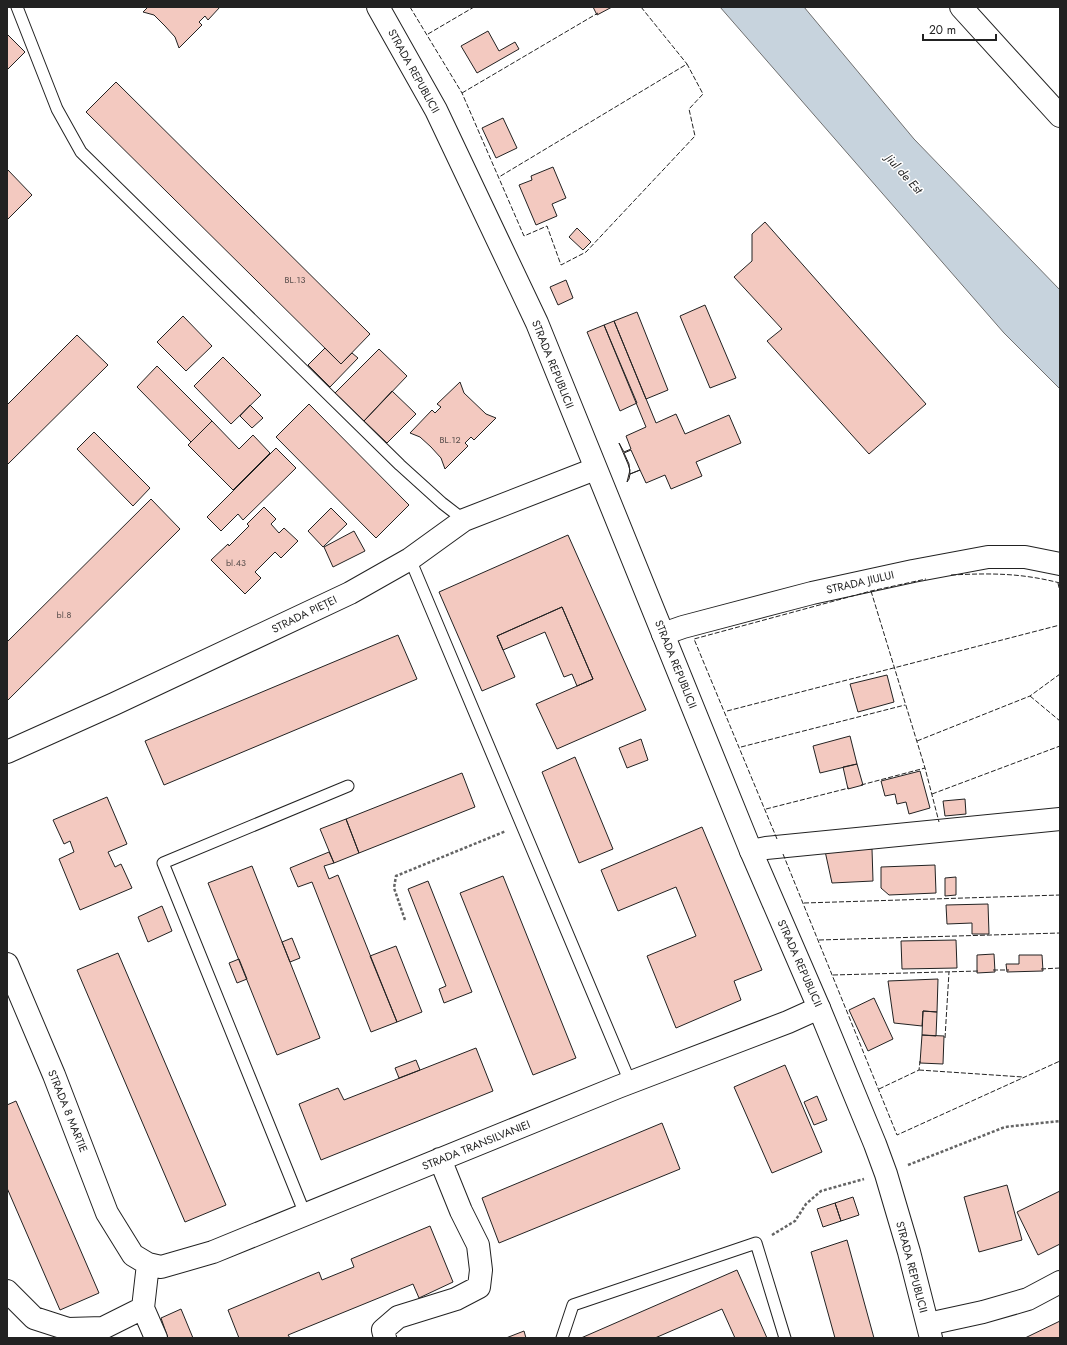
<svg xmlns="http://www.w3.org/2000/svg" width="1067" height="1345" viewBox="0 0 1067 1345" font-family="Jost,sans-serif">
<rect width="100%" height="100%" fill="#fff"/>
<path fill="#c7d3dd" stroke="#6f6f6f" d="M720 7H804L914 139 1060 290V389L1004 333Z"/>
<path fill="#f3c9c0" stroke="#222" fill-rule="evenodd" d="M148 7H220L208 20 205 16 199 22 202 25 179 48 175 37 165 26 154 15 143 12Z
M593 7H612L597 15Z
M488 31 499 51 515 42 519 49 477 73 461 46Z
M7 34 25 52 7 70Z
M116 82 370 334 341 364 86 112Z
M503 118 517 148 496 158 482 128Z
M553 167 566 198 552 204 557 216 536 225 519 185 532 180 531 176Z
M7 169 32 195 7 220Z
M765 222 926 404 869 454 767 341 782 329 734 277 752 261V234Z
M577 228 591 242 583 250 569 237Z
M566 280 573 298 558 305 550 287Z
M705 305 736 378 710 388 680 316Z
M637 312 668 390 646 399 614 321Z
M183 316 212 346 186 371 157 342Z
M614 321 656 423 676 414 685 434 729 415 741 443 696 462 702 476 671 489 665 475 646 483 640 470 630 474 629 479 627 482 630 470 628 464 619 443 624 452 631 449 626 436 646 427 604 325ZM631 450 640 470 630 474 629 464 624 453Z
M604 325 637 403 620 411 587 332Z
M77 335 108 365 7 465V405Z
M325 348 341 364 352 353 358 358 330 387 308 365Z
M379 349 407 376 364 421 335 393Z
M223 357 261 395 231 424 194 386Z
M157 366 212 421 191 442 137 387Z
M460 382 464 393 486 414 496 418 474 440 471 437 465 443 468 446 445 469 441 458 431 447 420 437 410 433 432 410 435 413 441 407 437 404Z
M392 391 416 414 387 443 364 421Z
M309 404 409 505 376 538 276 437Z
M250 405 263 418 252 428 240 416Z
M212 421 239 449 253 435 270 453 233 490 188 445Z
M94 432 150 488 133 506 77 449Z
M276 448 296 468 243 520 238 514 221 531 207 517Z
M151 499 180 529 7 701V642Z
M264 507 276 519 271 524 279 533 284 528 298 541 281 558 275 552 255 572 261 578 245 594 211 560 228 544 229 546 249 526 247 524Z
M331 508 347 524 323 547 308 531Z
M354 531 365 551 333 567 324 547Z
M568 535 646 710 557 749 536 704 593 679 562 607 497 636 515 677 482 691 439 592Z
M562 607 593 679 577 686 572 674 564 677 545 632 503 650 497 636Z
M398 635 417 679 164 785 145 741Z
M887 675 894 702 858 712 850 684Z
M850 736 857 764 820 773 813 746Z
M641 739 648 760 627 768 619 748Z
M575 757 613 849 579 863 542 772Z
M857 764 863 785 848 789 843 767Z
M920 771 930 808 909 814 906 802 897 804 895 794 885 796 881 781Z
M462 773 475 807 359 853 346 819Z
M107 797 127 844 108 852 115 867 121 864 132 888 80 910 59 859 74 852 70 841 64 844 53 820Z
M965 799 966 814 945 816 943 801Z
M346 819 359 853 334 863 320 829Z
M702 827 762 970 734 981 741 1000 676 1028 647 956 696 936 676 887 618 911 601 870Z
M872 849 873 881 832 883 825 851Z
M329 852 334 863 324 866 329 879 338 875 397 1022 371 1032 312 882 298 887 290 868Z
M935 865 936 893 889 895 881 888V867Z
M252 866 320 1038 277 1055 208 883Z
M503 876 576 1058 533 1075 460 893Z
M956 877V895L945 896V878Z
M428 881 472 992 444 1003 439 989 446 986 408 889Z
M988 904 989 934H972V923L947 924 946 905Z
M162 906 172 931 148 942 138 917Z
M292 938 300 958 290 962 282 942Z
M956 940 957 968 902 969 901 941Z
M396 946 422 1012 397 1022 370 956Z
M118 953 226 1205 185 1222 77 970Z
M994 954 995 972 977 973V955Z
M1019 955H1042L1043 971 1007 972 1006 964H1019Z
M239 959 247 979 237 983 229 963Z
M938 979 937 1012 923 1011 922 1026 894 1023 888 981Z
M874 998 893 1039 868 1051 849 1010Z
M923 1011 937 1012 936 1036 922 1035Z
M922 1035 944 1036 943 1064 920 1063Z
M476 1048 493 1091 321 1160 299 1104 338 1088 344 1100Z
M416 1060 420 1070 399 1078 395 1068Z
M785 1065 822 1152 772 1173 734 1087Z
M817 1096 827 1120 814 1125 804 1102Z
M16 1101 99 1293 60 1310 7 1188V1105Z
M662 1123 680 1169 499 1243 482 1198Z
M1007 1185 1022 1240 979 1252 964 1197Z
M1060 1191V1244L1038 1255 1017 1212Z
M853 1197 859 1215 841 1221 835 1203Z
M835 1203 841 1221 823 1227 817 1209Z
M430 1226 453 1282 419 1298 413 1284 288 1335 290 1338H239L228 1310 319 1272 322 1280 354 1267 351 1259Z
M847 1240 874 1338H835L811 1252Z
M737 1270 767 1338H735L722 1309 655 1338H581Z
M181 1309 193 1338H168L161 1318Z
M1060 1321V1338H1025Z
M524 1331 526 1338H506Z"/>
<g fill="none" stroke-linecap="round" stroke-linejoin="round">
<g stroke="#222" stroke-width="13">
<path id="service" d="M17 7 57 109 81 152 400 465 442 503 464 520
M410 559 630 1082
M305 1214 163 863 348 786
M562 1338 573 1305 756 1243 785 1338"/>
</g>
<g stroke="#222" stroke-width="24">
<path id="minor" d="M663 634 683 627 812 593 913 571 988 557H1025L1060 564
M7 752 114 704 350 593 410 559 464 520 595 469
M751 851 766 848 1060 819
M7 964 54 1075 107 1213 133 1255 148 1264 161 1267 213 1252 618 1087 788 1022 819 1008
M148 1264 143 1308 156 1338
M7 1291 34 1318 68 1329 103 1328 143 1308
M928 1324 983 1312 1028 1299 1060 1282
M385 1338 383 1330 398 1317 456 1299 479 1287 481 1270 478 1245 461 1211 440 1159"/>
</g>
<g stroke="#222" stroke-width="24">
<path id="tertiary" d="M961 7 1060 116"/>
</g>
<g stroke="#222" stroke-width="24">
<path id="secondary" d="M378 7 436 110 537 323 751 851 819 1008 875 1144 886 1174 909 1252 931 1338"/>
</g>
<path stroke="#646464" stroke-width="2.5" stroke-dasharray="3 2" stroke-linecap="butt" d="M405 920 394 888 396 876 506 831
M908 1165 1005 1127 1060 1121
M772 1235 795 1221 806 1204 821 1191 864 1179"/>
<use href="#service" stroke="#fff" stroke-width="11"/>
<use href="#minor" stroke="#fff" stroke-width="22"/>
<use href="#tertiary" stroke="#fff" stroke-width="22"/>
<use href="#secondary" stroke="#fff" stroke-width="22"/>
<path stroke="#222" stroke-width="1" stroke-dasharray="5 2" stroke-linecap="butt" d="M410 7 462 93 524 236 547 226 561 265 586 252 695 136 689 109 703 94 687 64 499 177
M641 7 687 64
M428 34 474 7
M462 93 598 13
M951 575C991 573 1021 573 1060 583
M1058 583 1060 592
M871 591 925 768 939 822
M1030 696 1060 721
M727 711 1060 625
M917 741 1030 696 1060 674
M741 747 905 705
M861 785 925 768
M932 794 1060 746
M766 809 849 788
M777 839 694 639 871 591 926 579
M783 854 897 1135 1060 1061
M804 903 1060 895
M819 940 1060 933
M1041 969 1060 968
M993 970H1009
M833 975 979 971
M945 1038 949 972
M919 1070 1023 1077
M879 1089 919 1070 920 1061"/>
</g>
<g text-anchor="middle" stroke-width="3" stroke-linejoin="round" paint-order="stroke">
<g font-size="9" fill="#564c4a">
<text x="295" y="283">BL.13</text>
<text x="450" y="443">BL.12</text>
<text x="236" y="566">bl.43</text>
<text x="64" y="618">bl.8</text>
</g>
<g font-size="11" fill="#222" stroke="#fff">
<text transform="translate(414 71) rotate(61)" y="4">STRADA REPUBLICII</text>
<text transform="translate(553 364) rotate(68)" y="4">STRADA REPUBLICII</text>
<text transform="translate(860 582) rotate(-13)" y="4">STRADA JIULUI</text>
<text transform="translate(304 614) rotate(-26)" y="4">STRADA PIEȚEI</text>
<text transform="translate(676 664) rotate(68)" y="4">STRADA REPUBLICII</text>
<text transform="translate(800 963) rotate(66)" y="4">STRADA REPUBLICII</text>
<text transform="translate(68 1111) rotate(68)" y="4">STRADA 8 MARTIE</text>
<text transform="translate(476 1145) rotate(-22)" y="4">STRADA TRANSILVANIEI</text>
<text transform="translate(912 1267) rotate(75)" y="4">STRADA REPUBLICII</text>
</g>
<g font-size="12" font-style="italic" fill="#222" stroke="#fff">
<text transform="translate(904 174) rotate(48)" y="4">Jiul de Est</text>
</g>
</g>
<rect width="1067" height="1345" fill="none" stroke="#222222" stroke-width="16"/>
<path d="M923 34v6h73v-6" fill="none" stroke="#222222" stroke-width="2"/>
<text x="929" y="34" font-size="12" fill="#222222" stroke="#ffffff" stroke-width="3" paint-order="stroke">20 m</text>
</svg>
